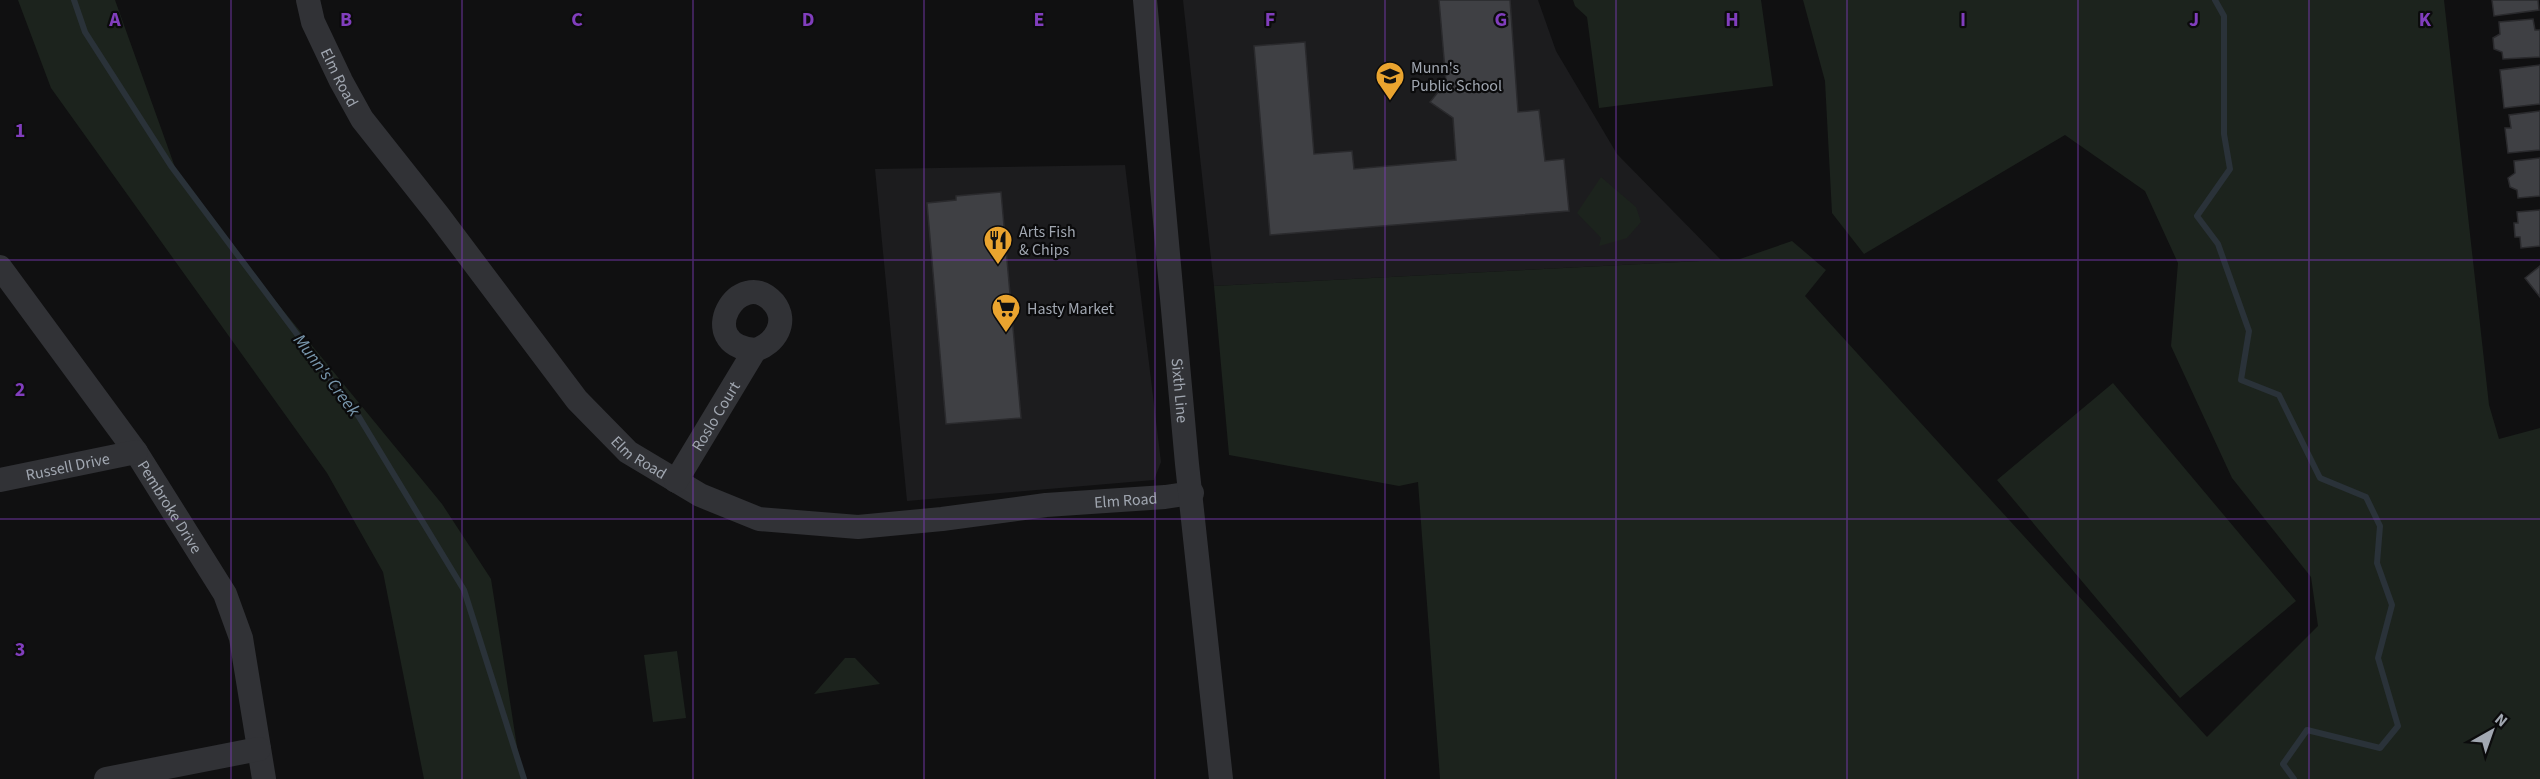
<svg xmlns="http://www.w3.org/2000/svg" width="2540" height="779" viewBox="0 0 2540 779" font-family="'Source Sans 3',sans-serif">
<rect width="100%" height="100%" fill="#101011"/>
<path fill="#1c1c1e" d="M1183 0H1538L1556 51 1617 154 1721 260 1214 286Z
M1125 165 1161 462 1154 480 907 501 875 169Z"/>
<path fill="#1c231d" d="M18 0H115L176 170 249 269 442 504 491 579 522 779H424L383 572 327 473 51 88Z
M1573 0H1761L1773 86 1599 108 1587 17 1575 6Z
M1803 0H2444L2489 405 2499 439 2540 428V779H1440L1418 482 1399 486 1229 455 1214 286 1740 259 1792 241 1826 270 1805 296 2207 737 2318 626 2311 577 2232 478 2171 346 2178 263 2145 191 2065 135 1864 254 1832 213 1825 81Z
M1601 177 1636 207 1641 222 1627 238 1599 246 1601 238 1577 213Z
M2113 383 2296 601 2180 698 1997 480Z
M677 651 686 718 653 722 644 655Z
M845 658H855L880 684 814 694Z"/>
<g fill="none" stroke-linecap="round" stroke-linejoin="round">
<path stroke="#2a3239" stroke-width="6" d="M74 0 85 32 171 166 359 417 464 590 524 779
M2215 0 2224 16V134L2230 169 2197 216 2218 244 2249 331 2241 380 2279 395 2320 478 2366 497 2380 526 2377 563 2392 605 2378 658 2398 726 2380 748 2307 730 2283 764 2294 779"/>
</g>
<path fill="#3f4044" stroke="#2a2a2d" stroke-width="1.5" d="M1439 0H1510L1518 112 1539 110 1545 161 1564 159 1569 211 1270 235 1254 46 1305 42 1314 154 1352 151 1354 169 1456 160 1453 118 1430 102 1446 82Z
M2492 0H2538L2539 10 2494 16Z
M2533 19 2535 30H2540V57L2503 59 2502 52 2494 49 2493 38 2500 34 2499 22Z
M2540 65V104L2504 108 2500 70Z
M2540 111V150L2508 153 2505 128H2511L2509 115Z
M2540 158V196L2518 198 2517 190 2510 187 2508 178 2515 173 2514 161Z
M1001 192 1021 418 946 424 927 203 956 200V196Z
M2540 210V246L2521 248 2520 237H2515L2514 223H2518L2517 212Z
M2540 266V297L2525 278Z"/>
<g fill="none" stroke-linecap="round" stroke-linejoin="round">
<g stroke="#313236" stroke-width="24">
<path id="s1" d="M308 0 313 22 341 81 362 119 438 215 577 400 628 452 700 495 759 519 858 527 942 519 1046 505 1165 497 1192 493"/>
<path id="s2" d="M1145 0 1187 464 1221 779"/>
<path id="s3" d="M0 267 136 452 225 594 241 638 264 779"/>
<path id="s4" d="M0 480 136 452"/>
<path id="s5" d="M676 481 755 350C775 344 789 322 774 303 739 263 692 345 755 350"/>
<path d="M106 779 259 749"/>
</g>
</g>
<path fill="none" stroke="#813ebd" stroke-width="1.5" stroke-opacity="0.55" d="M231 0V779M462 0V779M693 0V779M924 0V779M1155 0V779M1385 0V779M1616 0V779M1847 0V779M2078 0V779M2309 0V779M0 260H2540M0 519H2540"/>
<defs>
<g id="school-pin" transform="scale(1.5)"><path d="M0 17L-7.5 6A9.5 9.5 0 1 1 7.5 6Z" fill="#eaa42f" stroke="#0b0b0c"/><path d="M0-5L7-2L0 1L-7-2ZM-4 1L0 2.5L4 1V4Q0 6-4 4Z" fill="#111"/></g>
<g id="restaurant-pin" transform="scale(1.5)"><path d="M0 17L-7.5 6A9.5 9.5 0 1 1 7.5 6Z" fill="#eaa42f" stroke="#0b0b0c"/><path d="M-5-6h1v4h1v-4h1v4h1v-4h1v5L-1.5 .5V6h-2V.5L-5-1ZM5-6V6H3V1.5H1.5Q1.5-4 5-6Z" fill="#111"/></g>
<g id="supermarket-pin" transform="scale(1.5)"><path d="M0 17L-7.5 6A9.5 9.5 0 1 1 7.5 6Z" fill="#eaa42f" stroke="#0b0b0c"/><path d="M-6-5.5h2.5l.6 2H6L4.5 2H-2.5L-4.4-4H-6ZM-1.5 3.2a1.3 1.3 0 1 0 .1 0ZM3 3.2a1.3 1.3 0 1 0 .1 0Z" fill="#111"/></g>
</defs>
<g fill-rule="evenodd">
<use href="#school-pin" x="1390" y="76"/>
<use href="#restaurant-pin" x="998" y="240"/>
<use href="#supermarket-pin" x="1006" y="308"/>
</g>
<g text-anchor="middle" stroke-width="4.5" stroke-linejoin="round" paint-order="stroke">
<g font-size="16" fill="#a1a7b1" stroke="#0b0b0c" text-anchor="start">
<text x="1411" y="73">Munn's<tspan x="1411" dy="18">Public School</tspan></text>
<text x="1019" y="237">Arts Fish<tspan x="1019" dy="18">&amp; Chips</tspan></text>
<text x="1027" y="314">Hasty Market</text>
</g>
<g font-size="16" fill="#a1a7b1" stroke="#0b0b0c">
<text dy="6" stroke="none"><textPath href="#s1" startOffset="84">Elm Road</textPath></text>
<text dy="6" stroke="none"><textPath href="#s2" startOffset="392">Sixth Line</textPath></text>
<text dy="6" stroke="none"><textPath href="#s5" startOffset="76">Roslo Court</textPath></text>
<text dy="6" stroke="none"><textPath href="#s1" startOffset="570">Elm Road</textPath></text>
<text dy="6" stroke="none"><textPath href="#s4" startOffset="69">Russell Drive</textPath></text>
<text dy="6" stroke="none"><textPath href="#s1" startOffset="1074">Elm Road</textPath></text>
<text dy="6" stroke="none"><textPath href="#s3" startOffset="294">Pembroke Drive</textPath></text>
</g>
<g font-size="18" font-style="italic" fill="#7896ac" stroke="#0b0b0c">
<text transform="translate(327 375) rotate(53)" y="6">Munn's Creek</text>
</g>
</g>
<g font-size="20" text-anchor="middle" font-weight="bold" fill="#813ebd" stroke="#0b0b0c" stroke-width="4.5" stroke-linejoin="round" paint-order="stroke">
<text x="115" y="26">A</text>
<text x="346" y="26">B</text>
<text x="577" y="26">C</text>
<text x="808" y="26">D</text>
<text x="1039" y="26">E</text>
<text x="1270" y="26">F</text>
<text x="1501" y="26">G</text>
<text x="1732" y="26">H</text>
<text x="1963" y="26">I</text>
<text x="2194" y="26">J</text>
<text x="2425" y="26">K</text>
<text x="20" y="137">1</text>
<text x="20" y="396">2</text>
<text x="20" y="656">3</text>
</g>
<g transform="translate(2492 731) rotate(40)" stroke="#0b0b0c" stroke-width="4.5" paint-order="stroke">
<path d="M0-4.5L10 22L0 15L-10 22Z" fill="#a1a7b1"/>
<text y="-9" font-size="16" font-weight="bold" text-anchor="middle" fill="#a1a7b1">N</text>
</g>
</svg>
